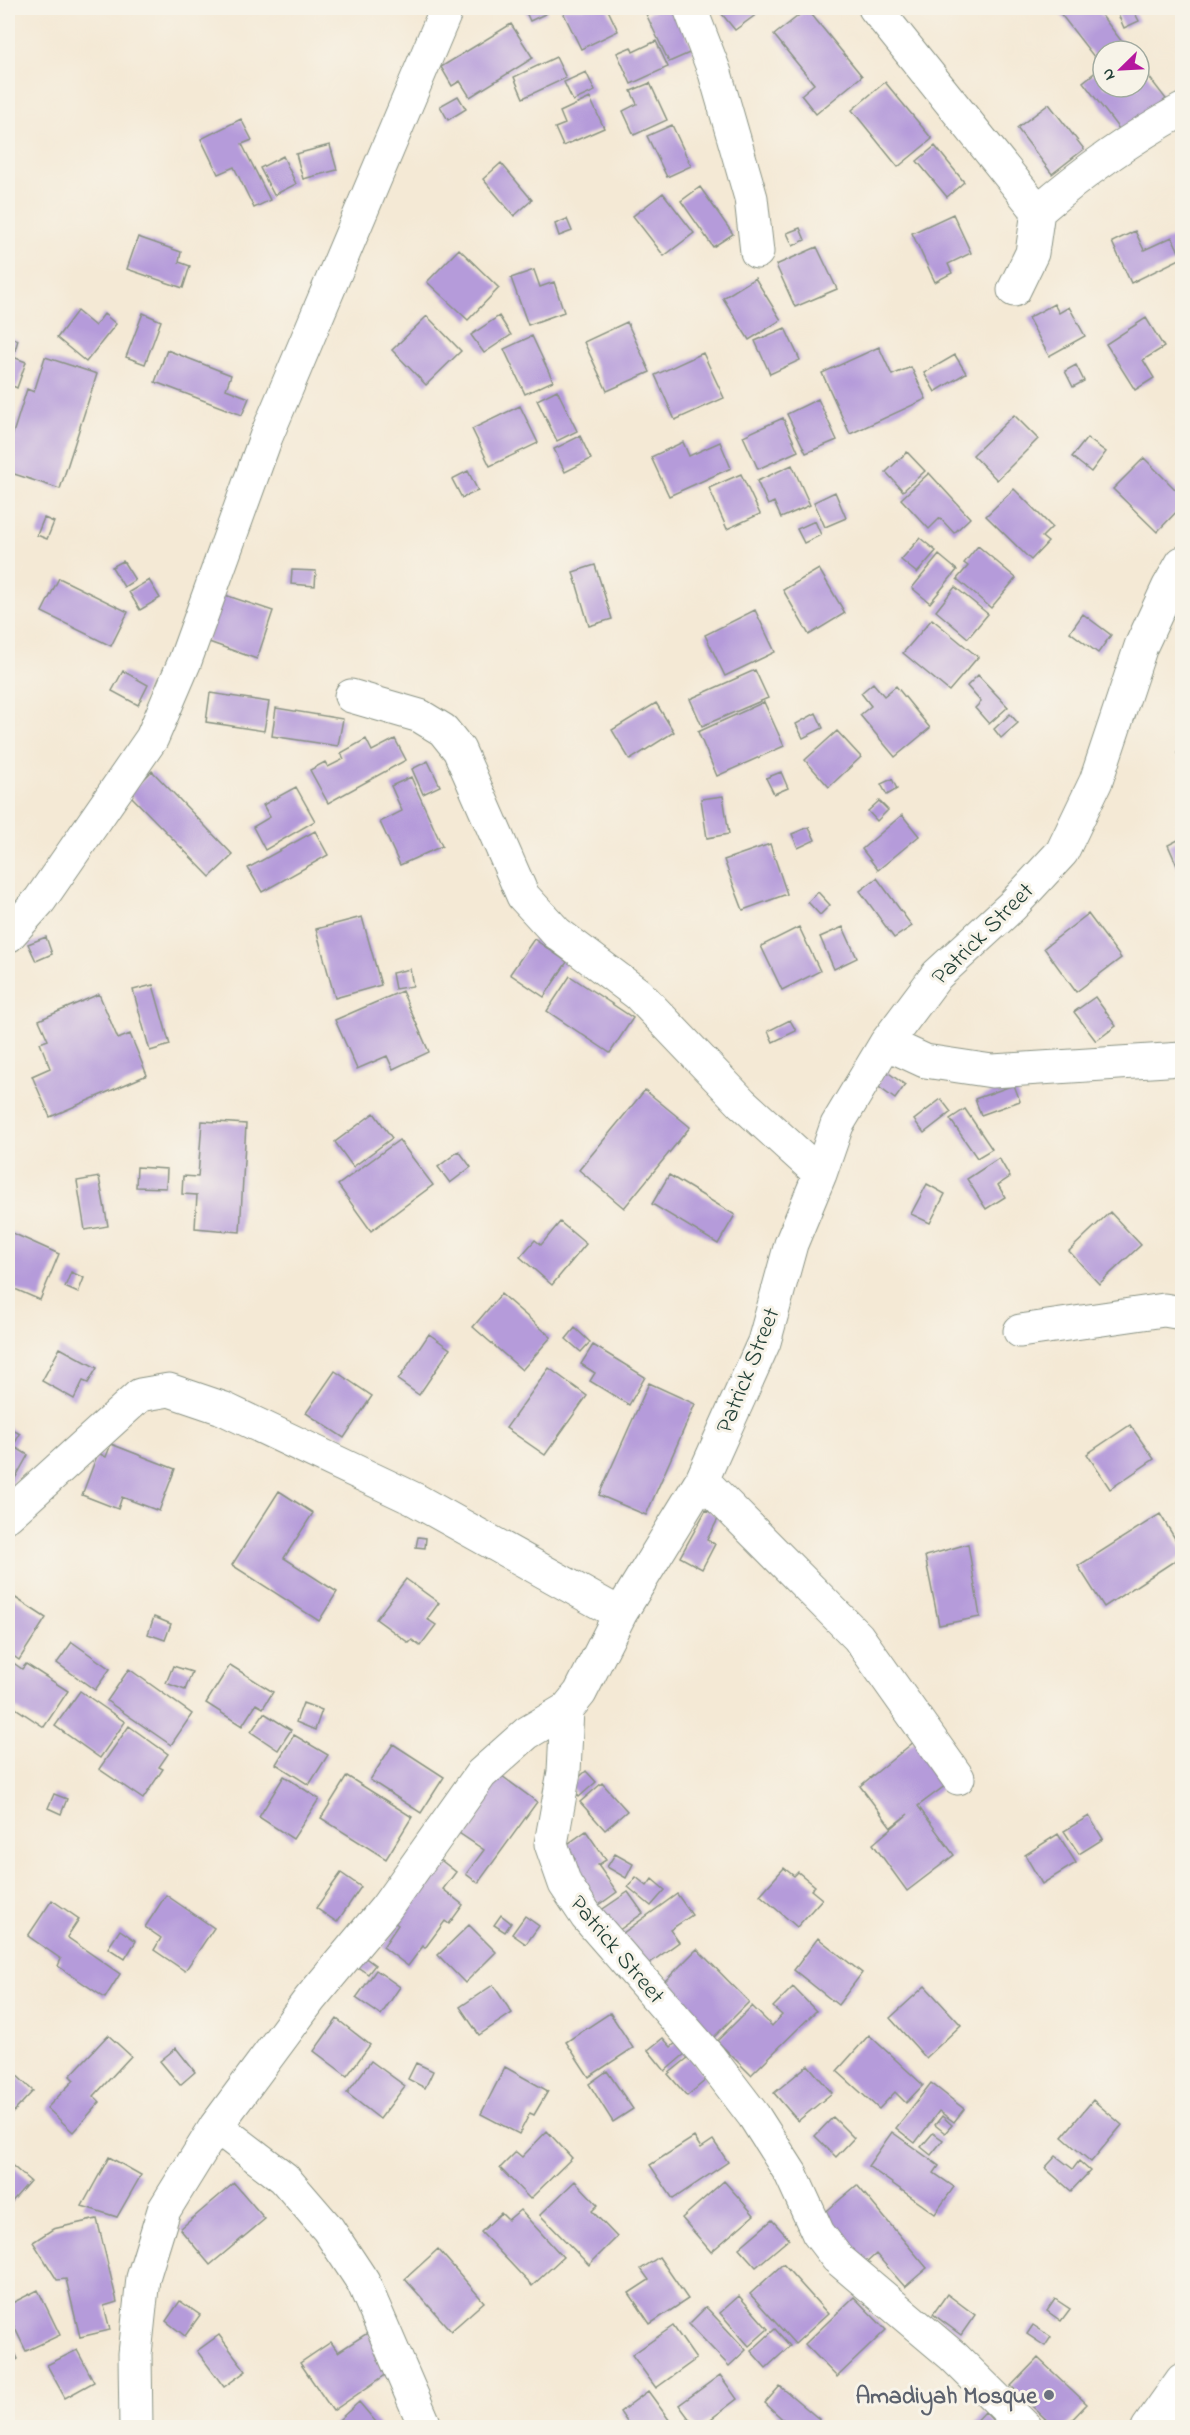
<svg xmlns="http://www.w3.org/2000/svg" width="1190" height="2435" viewBox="0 0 1190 2435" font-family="'Indie Flower',sans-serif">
<rect width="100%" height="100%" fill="#f7f3e8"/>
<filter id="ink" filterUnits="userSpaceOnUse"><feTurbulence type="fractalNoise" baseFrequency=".0167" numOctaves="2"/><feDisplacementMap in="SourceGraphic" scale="12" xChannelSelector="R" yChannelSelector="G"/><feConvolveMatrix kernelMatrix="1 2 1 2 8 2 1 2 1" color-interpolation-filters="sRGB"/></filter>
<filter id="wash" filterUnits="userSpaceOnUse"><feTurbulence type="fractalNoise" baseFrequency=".008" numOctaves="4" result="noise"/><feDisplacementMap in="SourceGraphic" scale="24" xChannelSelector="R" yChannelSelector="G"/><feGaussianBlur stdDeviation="1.35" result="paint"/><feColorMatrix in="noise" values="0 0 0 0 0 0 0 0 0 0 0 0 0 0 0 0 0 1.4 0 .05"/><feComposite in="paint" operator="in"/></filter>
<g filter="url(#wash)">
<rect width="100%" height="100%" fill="#f4e9d5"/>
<g id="blocks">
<path fill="#b59bda" d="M524 8H545L547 13 530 21Z
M561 8H607L618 31 581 49Z
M661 8H674L694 51 669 62 646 14Z
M717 8H765L735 30Z
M1056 8H1096L1129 51H1103V87H1139V64L1166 99 1122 133 1083 82 1102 67Z
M1127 8H1132L1139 21 1124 28 1117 12Z
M807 9 862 76 816 114 801 95 814 84 774 35Z
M511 24 533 58 470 97 460 81 452 86 441 67Z
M656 41 668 67 631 84 617 53 631 47 633 52Z
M556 57 566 78 523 98 514 77Z
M586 72 595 91 573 101 564 82Z
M885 82 932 139 898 167 852 110Z
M650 83 667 120 634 135 623 111 637 104 631 91Z
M458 96 466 109 448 120 440 106Z
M590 98 604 128 563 146 555 128 565 124 560 112Z
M1049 104 1084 149 1052 174 1017 128Z
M241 119 252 140 242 144 270 200 254 208 234 167 218 174 201 139Z
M672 125 691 166 667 177 647 136Z
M330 145 337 170 303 179 296 154Z
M935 146 964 182 947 197 917 161Z
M283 156 296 184 274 195 260 168Z
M501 163 532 200 514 216 483 179Z
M700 187 733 234 713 247 681 201Z
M663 193 694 233 664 256 633 216Z
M953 214 971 253 948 264 952 273 935 282 912 233Z
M567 219 572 231 559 236 555 224Z
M800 228 805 240 793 246 787 233Z
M1135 231 1144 250 1172 237 1182 258 1131 283 1112 242Z
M138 237 181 252 179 262 190 266 183 288 127 269Z
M817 247 837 289 795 307 776 265Z
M459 249 499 288 468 320 427 282Z
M534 270 540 287 554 282 564 312 528 325 511 278Z
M755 278 781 320 749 340 723 298Z
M1054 304 1059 313 1069 307 1085 336 1049 356 1028 318Z
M77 311 95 326 104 314 116 324 86 362 57 338Z
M143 313 161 321 145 364 126 357Z
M427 316 461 351 426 385 392 350Z
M499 316 511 335 484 353 471 335Z
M1146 318 1164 347 1143 360 1154 378 1135 390 1106 344Z
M627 322 650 372 607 391 584 342Z
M785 328 800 360 770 374 755 341Z
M532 336 553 381 525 394 504 349Z
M8 337 18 340 13 357 26 362 17 388 8 384Z
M879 347 892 375 911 367 926 399 850 434 822 373Z
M167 350 231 375 226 389 249 398 242 415 155 382Z
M703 353 724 398 675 420 655 375Z
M955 355 966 373 935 392 924 373Z
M45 357 97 374 60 489 8 472V449L27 389 34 392Z
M1076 365 1084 381 1073 387 1065 371Z
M557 390 577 431 557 441 537 400Z
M818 399 837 440 806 453 787 414Z
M520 406 538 443 490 466 472 429Z
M1014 415 1038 439 997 480 973 455Z
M783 418 798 451 758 469 743 436Z
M580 436 591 459 565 472 554 449Z
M1087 438 1106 452 1091 472 1072 457Z
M683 442 689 456 720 442 731 468 669 496 651 457Z
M907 452 925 471 903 491 886 472Z
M1144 458 1182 496V506L1157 532 1113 489Z
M792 465 810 505 781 518 774 502 768 505 757 481Z
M468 471 478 491 462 498 452 479Z
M929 473 970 518 954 533 940 518 929 529 901 499Z
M741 474 760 514 727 529 709 488Z
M1014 489 1052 527 1042 537 1048 542 1031 560 986 516Z
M835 492 846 518 825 527 814 502Z
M44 518 54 522 47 539 37 535Z
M815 521 821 535 804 543 797 529Z
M920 538 936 551 917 573 901 560Z
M978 546 1016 578 991 608 957 579 968 566 964 563Z
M939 555 957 570 930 603 912 588Z
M123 561 135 580 124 587 112 567Z
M595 565 612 619 589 626 573 572Z
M819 569 845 613 809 635 783 590Z
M292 570 316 571 315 586 291 584Z
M59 578 128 612 111 646 42 612Z
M149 580 160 598 140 610 129 592Z
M955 587 988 614 968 638 936 611Z
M222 594 273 611 257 659 206 641Z
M755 610 775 652 725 676 705 635Z
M1083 614 1111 635 1098 653 1070 632Z
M932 619 978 657 949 691 903 653Z
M755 670 768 698 702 726 690 699Z
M123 671 148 685 138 705 112 691Z
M978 675 1008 707 989 724 975 708 981 702 967 686Z
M873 683 884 696 896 686 930 728 895 757 860 715 871 706 861 693Z
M210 693 269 702 264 731 206 722Z
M764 702 784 746 717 776 698 732Z
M656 703 674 732 630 760 612 730Z
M276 708 343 719 338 746 272 736Z
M816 713 823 728 803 738 796 724Z
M1010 714 1018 723 1001 738 994 729Z
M837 731 861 757 829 787 805 760Z
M366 739 372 751 395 739 406 760 328 803 310 770 325 762 328 767 344 759 341 753Z
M1182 750V763L1177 753Z
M428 761 440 786 423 794 412 769Z
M152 771 233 855 210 877 129 794Z
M781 772 788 788 774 794 766 778Z
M411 777 442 846 400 865 380 822 402 811 391 786Z
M892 779 897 789 887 795 881 784Z
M296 787 315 821 265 850 253 827 270 817 263 805Z
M723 796 729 834 707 838 701 799Z
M879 801 888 810 877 821 868 811Z
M902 815 919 836 878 870 862 849Z
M809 827 815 840 798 848 792 834Z
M315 831 328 855 262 892 248 868Z
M1182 838V877L1168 845Z
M770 844 787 894 743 910 724 860Z
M877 878 912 926 894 938 860 891Z
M818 892 830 905 820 915 808 902Z
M1088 914 1121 958 1076 992 1044 948Z
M362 917 381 985 335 998 316 929Z
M799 927 820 971 782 990 761 946Z
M843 927 857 958 834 969 820 937Z
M46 937 52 954 36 961 28 944Z
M534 939 567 962 544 997 510 974Z
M410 969 413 986 395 989 392 973Z
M570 976 633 1018 610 1053 547 1011Z
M153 985 170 1045 150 1051 133 990Z
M402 991 429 1052 393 1069 387 1056 357 1069 335 1020Z
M99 994 118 1039 130 1034 147 1075 50 1117 32 1076 50 1068 40 1043 48 1040 39 1020Z
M1095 997 1116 1026 1096 1041 1074 1012Z
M790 1020 796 1031 773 1042 768 1031Z
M886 1071 905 1085 895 1099 876 1085Z
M1014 1085 1020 1101 981 1115 975 1099Z
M645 1090 690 1127 624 1208 579 1170Z
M941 1099 951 1112 924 1133 914 1120Z
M965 1109 992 1149 977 1158 950 1119Z
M374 1113 392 1138 353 1167 335 1142Z
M202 1121 246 1124 240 1232 195 1228 197 1195 182 1194 183 1176 198 1177Z
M399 1140 433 1185 371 1231 338 1185Z
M459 1151 471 1167 450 1183 438 1167Z
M999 1158 1010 1177 998 1185 1005 1197 986 1209 967 1179Z
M137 1167 167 1169 166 1188 136 1187Z
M669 1175 735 1215 718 1244 652 1204Z
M99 1177 108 1226 85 1230 77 1181Z
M927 1184 945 1194 930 1223 911 1214Z
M1110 1212 1141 1245 1099 1284 1069 1251Z
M560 1222 586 1244 552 1285 520 1257 535 1240 541 1245Z
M8 1231 59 1254 40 1300 8 1286Z
M71 1272 84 1278 78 1293 65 1287Z
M501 1294 551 1337 522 1370 473 1327Z
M575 1328 590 1342 581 1352 566 1339Z
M429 1334 450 1349 419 1395 398 1380Z
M593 1345 645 1377 629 1405 590 1381 595 1373 581 1364Z
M60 1348 97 1368 88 1383 83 1381 74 1399 42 1381Z
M549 1368 587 1396 545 1455 506 1428Z
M335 1371 372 1396 344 1438 306 1413Z
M649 1383 695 1404 646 1515 599 1495Z
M1130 1425 1154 1459 1110 1489 1087 1454Z
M8 1427 20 1434 13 1446 28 1455 8 1491Z
M111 1444 175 1469 159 1511 122 1497 118 1509 82 1495 98 1453 106 1457Z
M279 1491 313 1513 284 1558 337 1592 319 1621 232 1565Z
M706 1510 719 1517 707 1540 715 1544 702 1569 680 1557Z
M1160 1514 1182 1550V1556L1104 1607 1078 1566Z
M418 1537 426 1538 425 1548 416 1547Z
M968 1544 980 1617 939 1625 925 1556Z
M406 1579 439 1603 427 1619 436 1625 420 1646 412 1640 409 1643 376 1619Z
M8 1593 46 1618 19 1660 8 1652Z
M154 1617 171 1624 165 1640 148 1634Z
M72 1642 110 1669 95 1690 57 1663Z
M8 1659 22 1669 26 1664 68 1691 44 1727 8 1703Z
M230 1665 273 1692 263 1708 256 1704 242 1726 206 1703Z
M173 1666 192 1672 185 1690 166 1683Z
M129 1669 192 1714 171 1745 107 1701Z
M80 1691 125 1722 100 1758 55 1726Z
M303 1703 322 1710 315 1730 296 1722Z
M264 1713 291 1730 278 1750 251 1732Z
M129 1726 168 1754 159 1767 163 1769 143 1799 99 1769Z
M294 1735 328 1755 309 1785 276 1764Z
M915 1741 946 1785 918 1806 954 1855 907 1891 873 1844 908 1814 891 1827 860 1786Z
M393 1744 444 1777 421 1813 370 1780Z
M586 1771 596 1782 579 1797 570 1786Z
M498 1773 537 1802 478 1883 466 1874 484 1850 456 1831Z
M284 1776 319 1799 293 1839 259 1817Z
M347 1776 412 1817 386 1859 321 1818Z
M602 1783 627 1811 605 1830 580 1802Z
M54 1794 67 1799 61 1814 48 1808Z
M1089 1816 1103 1839 1079 1854 1064 1831Z
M586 1831 606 1860 598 1865 617 1892 599 1905 569 1863 575 1859 565 1846Z
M1058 1834 1076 1863 1042 1884 1025 1855Z
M615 1854 633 1864 626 1878 607 1867Z
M438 1858 456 1872 443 1889 463 1905 449 1924 445 1921 425 1948 423 1946 408 1966 383 1947 398 1925 391 1920Z
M784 1868 794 1876 798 1872 815 1886 811 1890 822 1899 797 1927 760 1895Z
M341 1873 361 1887 337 1922 316 1908Z
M636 1877 647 1886 652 1879 665 1890 651 1906 628 1887Z
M628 1892 643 1913 615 1933 600 1911Z
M677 1894 692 1915 670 1930 679 1942 643 1968 619 1936Z
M166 1895 214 1928 185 1971 154 1950 161 1938 145 1927Z
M52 1900 79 1919 67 1937 120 1974 105 1998 58 1966 61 1959 28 1936Z
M501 1915 511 1923 505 1932 494 1925Z
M525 1916 539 1926 526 1944 512 1934Z
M469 1925 496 1952 465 1983 438 1955Z
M120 1930 136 1941 125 1959 108 1948Z
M818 1938 862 1973 838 2005 794 1970Z
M697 1949 749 2002 713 2038 661 1985Z
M360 1954 375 1965 368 1974 353 1964Z
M376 1970 400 1987 381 2015 356 1998Z
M493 1985 512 2013 479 2035 460 2007Z
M925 1986 961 2025 926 2058 890 2018Z
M793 1987 816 2011 751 2075 717 2041 752 2006 772 2026 782 2015 773 2007Z
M610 2013 633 2048 589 2077 566 2042Z
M337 2019 370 2045 347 2076 314 2051Z
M108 2035 131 2056 94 2096 100 2102 73 2132 47 2108 74 2080 70 2076Z
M869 2035 923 2085 906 2103 895 2092 879 2109 837 2071Z
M663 2038 671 2047 677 2042 686 2053 665 2071 648 2050Z
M176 2048 195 2072 180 2085 160 2061Z
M689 2057 707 2079 687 2096 668 2074Z
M371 2061 405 2086 380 2119 347 2093Z
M416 2063 433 2071 425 2088 408 2079Z
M808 2065 832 2093 798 2121 774 2093Z
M8 2067 33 2091 8 2118Z
M505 2067 548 2091 534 2115 530 2113 519 2134 481 2114Z
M607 2071 633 2109 613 2122 589 2084Z
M931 2083 964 2109 954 2122 939 2111 915 2143 896 2128Z
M1093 2100 1122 2125 1091 2162 1062 2137Z
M942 2116 952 2125 945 2133 935 2125Z
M833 2117 854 2138 836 2157 815 2136Z
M547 2131 572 2158 530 2199 500 2168 516 2152 522 2157Z
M892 2132 939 2166 934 2173 954 2187 935 2214 868 2166Z
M933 2133 943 2140 931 2155 921 2147Z
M694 2137 701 2148 713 2140 728 2162 673 2199 650 2165Z
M1056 2156 1073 2169 1079 2161 1090 2171 1071 2191 1045 2168Z
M109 2157 141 2175 117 2217 82 2206Z
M8 2162 30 2181 8 2206Z
M575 2181 598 2205 592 2211 617 2237 589 2265 540 2215Z
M724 2181 754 2215 711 2252 682 2218Z
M234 2183 265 2219 210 2265 180 2229Z
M857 2185 927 2268 905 2287 876 2254 864 2265 822 2215Z
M520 2210 563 2257 532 2286 481 2232 501 2213 508 2220Z
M97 2219 117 2302 104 2306 110 2330 80 2337 66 2279 57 2280 33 2242 53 2229Z
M772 2220 789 2239 756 2267 739 2248Z
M438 2249 484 2302 451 2331 405 2279Z
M659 2257 688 2299 650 2324 629 2293 649 2280 641 2269Z
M783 2264 828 2314 795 2344 750 2294Z
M38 2290 60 2335 26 2351 8 2314V2305Z
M947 2294 975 2315 961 2335 933 2314Z
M739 2296 768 2329 749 2346 720 2313Z
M854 2297 886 2330 837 2377 805 2344Z
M1055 2299 1070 2309 1061 2321 1047 2311Z
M180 2301 200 2315 185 2336 166 2321Z
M706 2307 746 2350 729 2366 689 2324Z
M1033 2325 1051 2337 1045 2346 1027 2334Z
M673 2326 696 2359 656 2388 632 2355Z
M775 2329 790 2346 766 2368 751 2351Z
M369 2332 394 2369 333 2411 300 2363 331 2342 338 2352Z
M219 2335 246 2371 224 2387 197 2351Z
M8 2339 18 2359 8 2365Z
M77 2350 94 2382 65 2398 47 2365Z
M1038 2358 1087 2404 1064 2428H1055L1011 2386Z
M720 2375 737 2399 699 2428H696L679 2405Z
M780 2386 819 2419 812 2428H792L765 2403Z
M648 2391 675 2428H631L620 2412Z
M359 2402 381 2428H330Z
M985 2412 1000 2428H970Z"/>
</g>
</g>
<g filter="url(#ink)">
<use href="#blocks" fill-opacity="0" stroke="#8a9384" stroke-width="1.5"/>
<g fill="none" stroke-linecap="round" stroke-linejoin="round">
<g stroke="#8a9384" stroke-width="35">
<path id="minor" d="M690 8 715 73 751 198 757 252
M875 8 1038 211 1032 253 1014 290
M1038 211C1082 173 1131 138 1182 110
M351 696 420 716 443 730 459 750 523 896 557 933 638 994 742 1103 820 1174
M8 936 40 900 152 738 185 661 266 437 447 8
M886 1043 925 1061 992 1071 1182 1059
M1020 1331 1164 1310 1182 1313
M702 1480 858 1637 958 1778
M8 1515 140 1395 169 1390 222 1408 414 1499 620 1614
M216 2126 284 2178 328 2229 363 2282 426 2428
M136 2428 135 2354 143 2278 164 2210 216 2126 310 1999 386 1908 481 1774 527 1733 567 1709
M1026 2428 953 2356 837 2258 818 2233 791 2174 754 2116 709 2057 587 1917 565 1884 551 1844 564 1772 567 1709 580 1693 620 1614 702 1480 764 1342 791 1244 820 1174 837 1125 886 1043 937 975 1012 906 1062 852 1096 781 1141 646 1169 586 1182 563
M1148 2428 1182 2380"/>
</g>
<use href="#minor" stroke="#fff" stroke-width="33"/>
</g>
</g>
<circle fill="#6b7280" stroke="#f7f3e8" stroke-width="2" cx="1049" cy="2395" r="6"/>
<g text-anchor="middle" stroke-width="6" stroke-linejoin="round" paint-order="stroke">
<g font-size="24" fill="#1f3d34" stroke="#f7f3e8">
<text transform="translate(982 933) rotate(-45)" y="8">Patrick Street</text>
<text transform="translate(747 1370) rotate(-68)" y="8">Patrick Street</text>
<text transform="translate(618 1949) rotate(50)" y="8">Patrick Street</text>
</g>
<g font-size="24" font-weight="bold" fill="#5b616d" stroke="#f7f3e8" text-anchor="end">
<text x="1037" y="2403">Amadiyah Mosque</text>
</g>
</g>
<rect width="1190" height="2435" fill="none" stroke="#f7f3e8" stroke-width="30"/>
<g transform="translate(1121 69) rotate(246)"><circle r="28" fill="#f7f3e8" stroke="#a1aaa0" stroke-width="1.5"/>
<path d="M0-4.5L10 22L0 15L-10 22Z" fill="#b5179e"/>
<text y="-9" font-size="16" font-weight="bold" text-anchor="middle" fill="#1f3d34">N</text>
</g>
</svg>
